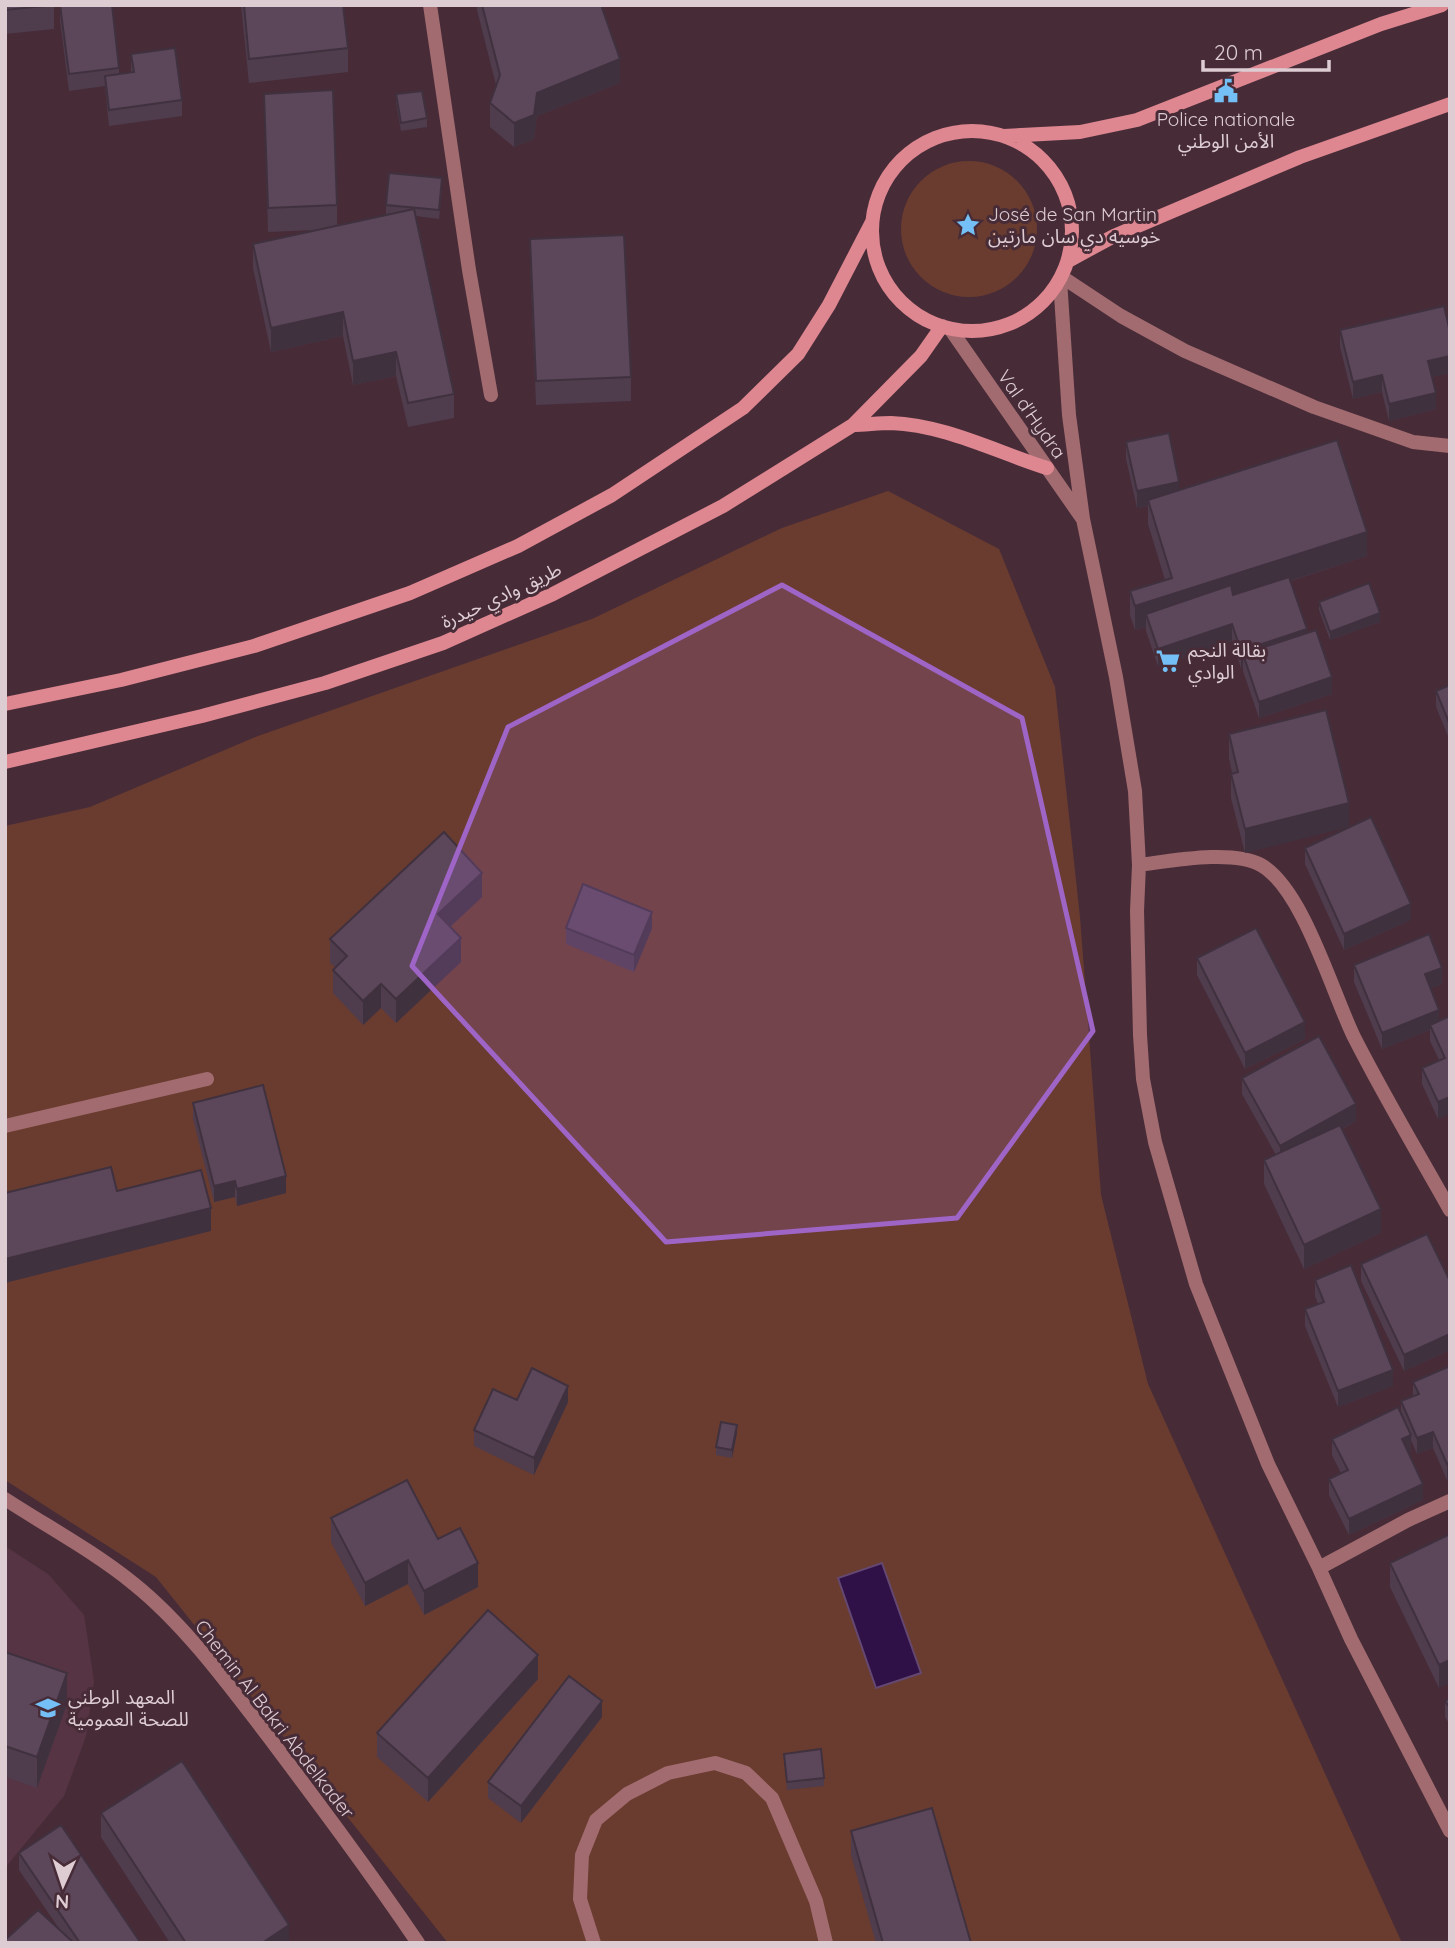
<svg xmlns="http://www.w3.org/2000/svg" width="1455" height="1948" viewBox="0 0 1455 1948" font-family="Quicksand,'Noto Sans Arabic',sans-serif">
<rect width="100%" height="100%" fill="#472c38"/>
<path fill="#563443" d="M5 1546 48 1574 84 1615 94 1681 86 1736 64 1796 5 1868Z"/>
<path fill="#6a3c2f" d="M901 229a68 68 0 1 1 136 0a68 68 0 1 1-136 0Z
M888 491 999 549 1055 687 1080 917 1101 1195 1148 1384 1402 1943H448L156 1577 5 1480V826L90 807 258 736 592 619 782 528Z"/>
<path fill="#2f1047" stroke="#644871" stroke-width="2" d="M882 1563 921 1673 876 1688 838 1578Z"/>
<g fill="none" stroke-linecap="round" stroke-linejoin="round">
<path stroke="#a26b70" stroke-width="14" d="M5 1126 207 1079
M594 1943 580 1899 582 1855 596 1820 627 1794 668 1773 715 1763 746 1773 772 1798 816 1901 826 1943"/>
<path stroke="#a26b70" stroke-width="14" d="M430 5 469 270 491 395
M1062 277 1121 316 1185 351 1314 407 1413 442 1450 446
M1060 280 1069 415 1083 519 1116 677 1135 791 1139 865 1137 911 1140 1035 1143 1079 1155 1142 1196 1284 1268 1464 1319 1568 1351 1639 1450 1831
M951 330 1082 518
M1139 865C1171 861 1232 849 1261 865 1303 889 1332 992 1354 1037 1384 1096 1418 1153 1450 1210
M5 1499C48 1527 95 1552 134 1584 185 1625 228 1684 268 1736 319 1804 370 1872 418 1943
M1319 1568 1408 1520 1450 1501"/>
<path stroke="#de8790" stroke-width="14" d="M872 231a100 100 0 1 1 200 0a100 100 0 1 1-200 0Z
M1004 136 1080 132 1137 120 1381 24 1442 5
M1068 261 1114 236 1300 157 1450 104
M853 425C865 425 878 423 891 423 945 425 996 452 1047 468
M5 704 121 680 254 646 410 593 518 546 612 495 743 408 798 354 829 305 872 222
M5 762 202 716 325 683 443 643 553 594 723 506 853 425 921 356 942 326"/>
</g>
<path fill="#4f3c4d" d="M5 5H54V29L5 34Z
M60 5 119 68V74L131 72V54L182 100V116L109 126 105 86 69 91 60 21Z
M241 5H343L348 48V72L249 83Z
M477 5H601L620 83 537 116 534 139 514 147 490 127V103L496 85 477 10Z
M264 94 337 205V225L390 214H386V205L442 187 439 219 416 216 454 394V418L408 427 396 376 353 385 343 336 271 352 253 268V244L316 230 268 232Z
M396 94 427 118V127L401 131 396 103Z
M530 239 631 377V401L536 405 530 263Z
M1340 330 1450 332V373L1432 377 1436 409 1389 421 1382 392 1353 399 1340 347Z
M1126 442 1179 490 1367 556 1291 581 1307 633 1332 694 1259 718 1243 671V667L1241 668 1232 641 1158 666 1146 631V627L1135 630 1130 615V591L1165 580 1148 524V506L1137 508 1126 459Z
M1319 602 1380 622 1330 640 1319 610Z
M1450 685V741L1436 707V691Z
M1326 710 1245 853 1231 798V774L1232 773 1229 758V734Z
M1305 848 1411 920 1344 950 1305 864Z
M482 897 450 927 461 962 396 1023 381 1008 363 1025 333 993V970L335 967 330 963V939Z
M566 928H652L634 972 566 944Z
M1197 958 1305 1039 1245 1069 1197 975Z
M1354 965 1442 984 1430 989 1439 1020 1450 1016 1438 1119 1422 1084V1068L1439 1060 1430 1041V1030L1382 1049 1354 982Z
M1242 1078 1356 1121 1342 1129 1381 1233 1304 1269 1264 1184V1160L1276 1155 1242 1094Z
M193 1103 286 1193 237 1206 235 1197 214 1202 193 1119Z
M1361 1264 1450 1281V1350L1404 1371 1361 1281Z
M1315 1280 1393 1386 1338 1407 1305 1326V1309L1318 1304 1315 1296Z
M1450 1366V1479L1447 1480 1433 1448 1417 1454 1411 1440V1451L1408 1452 1423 1500 1349 1535 1329 1495V1479L1341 1473 1332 1455V1439L1401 1415V1401L1413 1396V1382Z
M517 1400 568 1402 534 1475 474 1446V1430Z
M737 1433 732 1458 716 1455V1447Z
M331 1518 438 1539 478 1587 424 1615 408 1584 365 1606 331 1542Z
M1450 1534 1439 1688 1390 1587V1563Z
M5 1652 67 1704 37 1788 5 1777Z
M538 1679 428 1802 377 1757V1733Z
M1450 1698V1725L1445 1717V1701Z
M602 1717 521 1823 488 1798V1782Z
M784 1754 824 1778V1786L787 1790Z
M101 1813 289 1943H170L101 1837Z
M851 1831 971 1943H876L851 1855Z
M19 1853 140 1943H5L60 1930 19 1870Z"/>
<path fill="#40313f" d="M620 59V83L537 116 534 139 514 147V123L537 93Z
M343 312V336L271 352V328Z
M396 352V376L353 385V361Z
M1450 356V373L1428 378V361Z
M1382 375V392L1353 399V382Z
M1436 393V409L1389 421V404Z
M1179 482V499L1148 500V506L1137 508V491Z
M1367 532V556L1149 626 1146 614V627L1135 630V606Z
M1380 613V622L1330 640V632Z
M1232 624V641L1158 666V649Z
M1307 629V646L1243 654V667L1241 668V651Z
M1332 677V694L1259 718V702Z
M1349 803V827L1245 853V829Z
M482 873V897L438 938V914Z
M1411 904V920L1344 950V934Z
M652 912V928L634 972V955Z
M461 938V962L396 1023V999Z
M1442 968V984L1425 991V974Z
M381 984V1008L363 1025V1001Z
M1439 1010V1026L1430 1025V1030L1382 1049V1033Z
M1305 1022V1039L1245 1069V1053Z
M1450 1097V1114L1438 1119V1102Z
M1356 1104V1121L1280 1162V1146Z
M286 1176V1193L237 1206V1189Z
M235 1181V1197L214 1202V1186Z
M211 1208V1231L5 1283V1259Z
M1381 1209V1233L1304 1269V1245Z
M1450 1334V1350L1404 1371V1355Z
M1393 1370V1386L1338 1407V1391Z
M568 1386V1402L534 1475V1458Z
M737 1425V1433L732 1458V1450Z
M1433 1432V1448L1417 1454V1438Z
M1411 1435V1451L1402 1455V1439Z
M1450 1462V1479L1447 1480V1464Z
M1423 1484V1500L1349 1535V1519Z
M408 1560V1584L365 1606V1583Z
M478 1563V1587L424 1615V1591Z
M538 1655V1679L428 1802V1778Z
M1450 1660V1683L1439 1688V1665Z
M67 1673V1704L37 1788V1757Z
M602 1701V1717L521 1823V1806Z
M289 1925V1943H262Z"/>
<path fill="#5c465a" stroke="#40313f" stroke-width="2" d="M5 5H54L5 10Z
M60 5H112L119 68 69 74Z
M244 5H343L348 48 249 59Z
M482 5H601L620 59 537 93 534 115 514 123 490 103 500 75Z
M175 48 182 100 109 110 105 76 134 72 131 54Z
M333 90 337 205 268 208 264 94Z
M422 91 427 118 401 123 396 94Z
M389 173 442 178 439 210 386 205Z
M414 209 454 394 408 403 396 352 353 361 343 312 271 328 253 244Z
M624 235 631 377 536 381 530 239Z
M1444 306 1450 332V356L1428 361 1436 393 1389 404 1382 375 1353 382 1340 330Z
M1169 433 1179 482 1137 491 1126 442Z
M1337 440 1367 532 1135 606 1130 591 1172 578 1148 500Z
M1289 577 1307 629 1241 651 1232 624 1158 649 1146 614 1231 585 1233 595Z
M1369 583 1380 613 1330 632 1319 602Z
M1316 630 1332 677 1259 702 1243 654Z
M1450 685V725L1436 691Z
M1326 710 1349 803 1245 829 1231 774 1238 772 1229 734Z
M1371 817 1411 904 1344 934 1305 848Z
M444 832 482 873 438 914 461 938 396 999 381 984 363 1001 333 970 347 956 330 939Z
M583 884 652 912 634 955 566 928Z
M1256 928 1305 1022 1245 1053 1197 958Z
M1429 934 1442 968 1425 974 1439 1010 1382 1033 1354 965Z
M1450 1016V1097L1438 1102 1422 1068 1445 1058 1430 1025Z
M1319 1036 1356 1104 1280 1146 1242 1078Z
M263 1085 286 1176 237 1189 235 1181 214 1186 193 1103Z
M1340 1125 1381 1209 1304 1245 1264 1160Z
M111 1167 117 1191 201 1170 211 1208 5 1259V1193Z
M1427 1234 1450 1281V1334L1404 1355 1361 1264Z
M1351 1265 1393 1370 1338 1391 1305 1309 1324 1302 1315 1280Z
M1450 1366V1462L1447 1464 1433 1432 1417 1438 1401 1401 1419 1394 1413 1382Z
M532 1368 568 1386 534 1458 474 1430 493 1389 517 1400Z
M1398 1407 1411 1435 1402 1439 1423 1484 1349 1519 1329 1479 1348 1470 1332 1439Z
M721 1422 737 1425 732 1450 716 1447Z
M407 1480 438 1539 460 1528 478 1563 424 1591 408 1560 365 1583 331 1518Z
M1450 1534V1660L1439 1665 1390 1563Z
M488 1610 538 1655 428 1778 377 1733Z
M5 1652 67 1673 37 1757 5 1746Z
M569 1676 602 1701 521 1806 488 1782Z
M1450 1698V1708L1445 1701Z
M821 1749 824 1778 787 1782 784 1754Z
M182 1761 289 1925 262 1943H186L101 1813Z
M932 1808 971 1943H883L851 1831Z
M61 1825 140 1942 138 1943H80L19 1853Z
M38 1910 74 1943H5V1940Z"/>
<path fill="#9e64c6" fill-opacity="0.2" stroke="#9e64c6" stroke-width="5" stroke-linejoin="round" d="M782 585 1022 718 1093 1031 957 1218 666 1242 412 966 508 727Z"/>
<defs>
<g id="civic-bare" transform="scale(1.89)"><path d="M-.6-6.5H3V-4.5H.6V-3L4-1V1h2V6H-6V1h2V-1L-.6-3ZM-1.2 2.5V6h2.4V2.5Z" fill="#74c0f6" stroke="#472c38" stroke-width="2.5" paint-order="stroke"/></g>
<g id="sight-bare" transform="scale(1.89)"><path d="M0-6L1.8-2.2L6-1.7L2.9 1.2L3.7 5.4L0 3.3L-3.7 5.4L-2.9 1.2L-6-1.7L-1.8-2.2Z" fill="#74c0f6" stroke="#472c38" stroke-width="2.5" paint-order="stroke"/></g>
<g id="supermarket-bare" transform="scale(1.89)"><path d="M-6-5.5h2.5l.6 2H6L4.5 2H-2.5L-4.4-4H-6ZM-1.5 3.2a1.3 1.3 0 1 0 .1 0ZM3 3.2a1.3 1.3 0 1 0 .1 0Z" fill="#74c0f6" stroke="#472c38" stroke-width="2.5" paint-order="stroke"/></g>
<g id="university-bare" transform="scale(1.89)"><path d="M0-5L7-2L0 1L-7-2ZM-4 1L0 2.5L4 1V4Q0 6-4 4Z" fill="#74c0f6" stroke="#472c38" stroke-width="2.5" paint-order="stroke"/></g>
</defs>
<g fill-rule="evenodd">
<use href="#civic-bare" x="1226" y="91"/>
<use href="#sight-bare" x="968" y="225"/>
<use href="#supermarket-bare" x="1168" y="661"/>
<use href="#university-bare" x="48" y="1708"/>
</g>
<g text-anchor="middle" stroke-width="6" stroke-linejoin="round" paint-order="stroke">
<g font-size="19" fill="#deccd3" stroke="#472c38" text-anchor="start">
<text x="1226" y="126" text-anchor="middle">Police nationale<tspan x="1226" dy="22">الأمن الوطني</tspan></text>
<text x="988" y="221">José de San Martin<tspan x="988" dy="22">خوسيه دي سان مارتين</tspan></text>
<text x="1188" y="657">بقالة النجم<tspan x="1188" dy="22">الوادي</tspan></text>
<text x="68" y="1704">المعهد الوطني<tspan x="68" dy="22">للصحة العمومية</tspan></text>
</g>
<g font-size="19" fill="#deccd3" stroke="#472c38">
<text transform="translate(1032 414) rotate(55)" y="7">Val d'Hydra</text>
<text transform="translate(501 595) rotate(-25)" y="7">طريق وادي حيدرة</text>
<text transform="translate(275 1719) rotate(52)" y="7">Chemin Al Bakri Abdelkader</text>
</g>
</g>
<rect width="1455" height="1948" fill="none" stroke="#deccd3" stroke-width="14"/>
<g transform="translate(63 1885) rotate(183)" stroke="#472c38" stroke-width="5" paint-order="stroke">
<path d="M0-5L12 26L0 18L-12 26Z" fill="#deccd3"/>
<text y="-10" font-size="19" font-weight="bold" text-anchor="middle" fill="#deccd3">N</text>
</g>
<path d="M1203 60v10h126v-10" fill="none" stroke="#deccd3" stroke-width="3.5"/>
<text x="1214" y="60" font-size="21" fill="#deccd3" stroke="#472c38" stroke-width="5" paint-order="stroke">20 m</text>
</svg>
